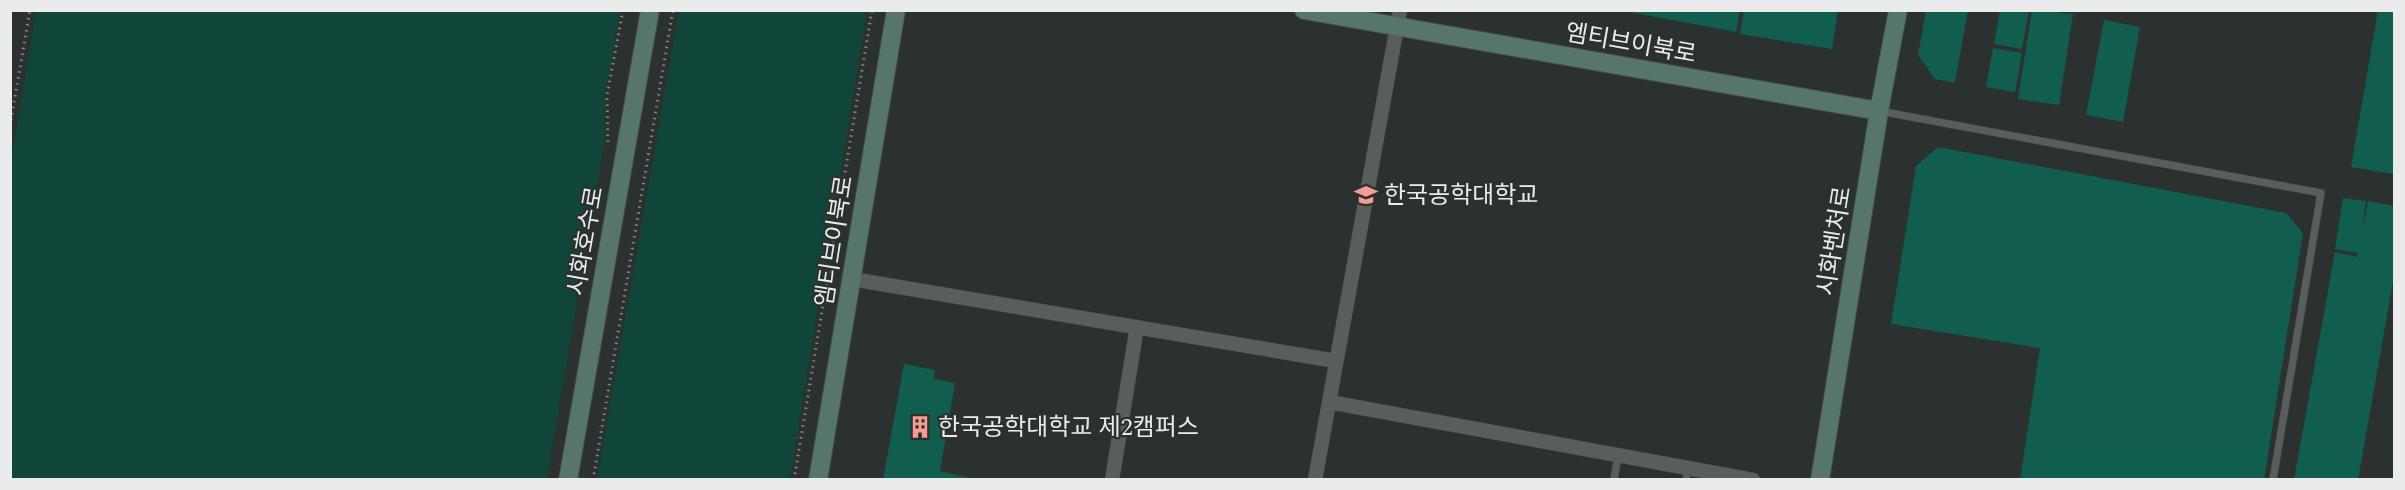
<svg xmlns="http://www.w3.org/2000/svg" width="2405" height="490" viewBox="0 0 2405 490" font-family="Spectral,'Noto Sans KR',serif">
<rect width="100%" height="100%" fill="#2b312f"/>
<path fill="#104539" d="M36 11H620L605 95V138L547 479H11V162Z
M679 11H867L790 479H597Z"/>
<path fill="#125e4e" d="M1619 10H1740L1736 32Z
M1744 10H1838L1832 49 1740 34Z
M1926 10H1968L1955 83 1935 79 1918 55Z
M2000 10H2029L2022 49 1994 44Z
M2032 10 2073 14 2059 105 2018 99Z
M2378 10H2394V174L2351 167Z
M2104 20 2140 27 2123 122 2086 115Z
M1993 48 2022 53 2015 92 1986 87Z
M1938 147 2286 213 2303 233 2264 480H2020L2040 348 1891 324 1916 166Z
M2343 198 2366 201 2361 235 2368 201 2394 206V276L2358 480H2294L2335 252 2357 257 2358 253 2335 249Z
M904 364 935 370 934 379 955 383 940 471 979 480H883Z"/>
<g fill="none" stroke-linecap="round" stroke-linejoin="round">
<g stroke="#474c4a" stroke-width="8">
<path id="lane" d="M1879 111 2321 193 2273 480
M1614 480 1618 455
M1686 480 1688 468"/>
</g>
<g stroke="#474c4a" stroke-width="15">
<path id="street" d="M852 279 1336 361
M1329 402 1753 480
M1112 480 1137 327
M1315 480 1400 10"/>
</g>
<g stroke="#474c4a" stroke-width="20">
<path id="secondary" d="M1304 10 1879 111
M568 480 650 10
M818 480 896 10
M1820 480 1879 111 1898 10"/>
</g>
<path stroke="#838786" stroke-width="3" stroke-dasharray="1.5 4.5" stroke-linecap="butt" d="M10 126 30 10
M608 142 607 96 623 10
M593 480 673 10
M794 480 872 10"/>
<use href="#lane" stroke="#585e5c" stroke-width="7"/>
<use href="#street" stroke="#585e5c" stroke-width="14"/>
<use href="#secondary" stroke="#56766d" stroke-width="18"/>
</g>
<defs>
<g id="university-bare" transform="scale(1.8)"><path d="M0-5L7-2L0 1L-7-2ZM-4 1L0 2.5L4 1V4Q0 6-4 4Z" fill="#f59c95" stroke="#2b312f" stroke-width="2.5" paint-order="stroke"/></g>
<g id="building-bare" transform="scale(1.8)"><path d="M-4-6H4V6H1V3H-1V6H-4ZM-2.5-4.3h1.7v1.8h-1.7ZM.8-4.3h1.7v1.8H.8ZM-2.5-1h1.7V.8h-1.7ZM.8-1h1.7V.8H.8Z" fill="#f59c95" stroke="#2b312f" stroke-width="2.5" paint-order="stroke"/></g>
</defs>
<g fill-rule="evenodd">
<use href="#university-bare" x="1366" y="195"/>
<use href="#building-bare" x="920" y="427"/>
</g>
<g text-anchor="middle" stroke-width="4.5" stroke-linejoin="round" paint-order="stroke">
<g font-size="24" fill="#e9eceb" stroke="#2b312f">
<text transform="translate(1631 43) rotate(10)" y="8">엠티브이북로</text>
<text transform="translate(585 241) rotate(-80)" y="8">시화호수로</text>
<text transform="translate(834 241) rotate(-81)" y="8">엠티브이북로</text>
<text transform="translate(1834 241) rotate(-81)" y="8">시화벤처로</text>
</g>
<g font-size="24" fill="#e9eceb" stroke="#2b312f" text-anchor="start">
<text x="1384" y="203">한국공학대학교</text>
<text x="938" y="435">한국공학대학교 제2캠퍼스</text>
</g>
</g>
<rect width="2405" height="490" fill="none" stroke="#e9eceb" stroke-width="24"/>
</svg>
